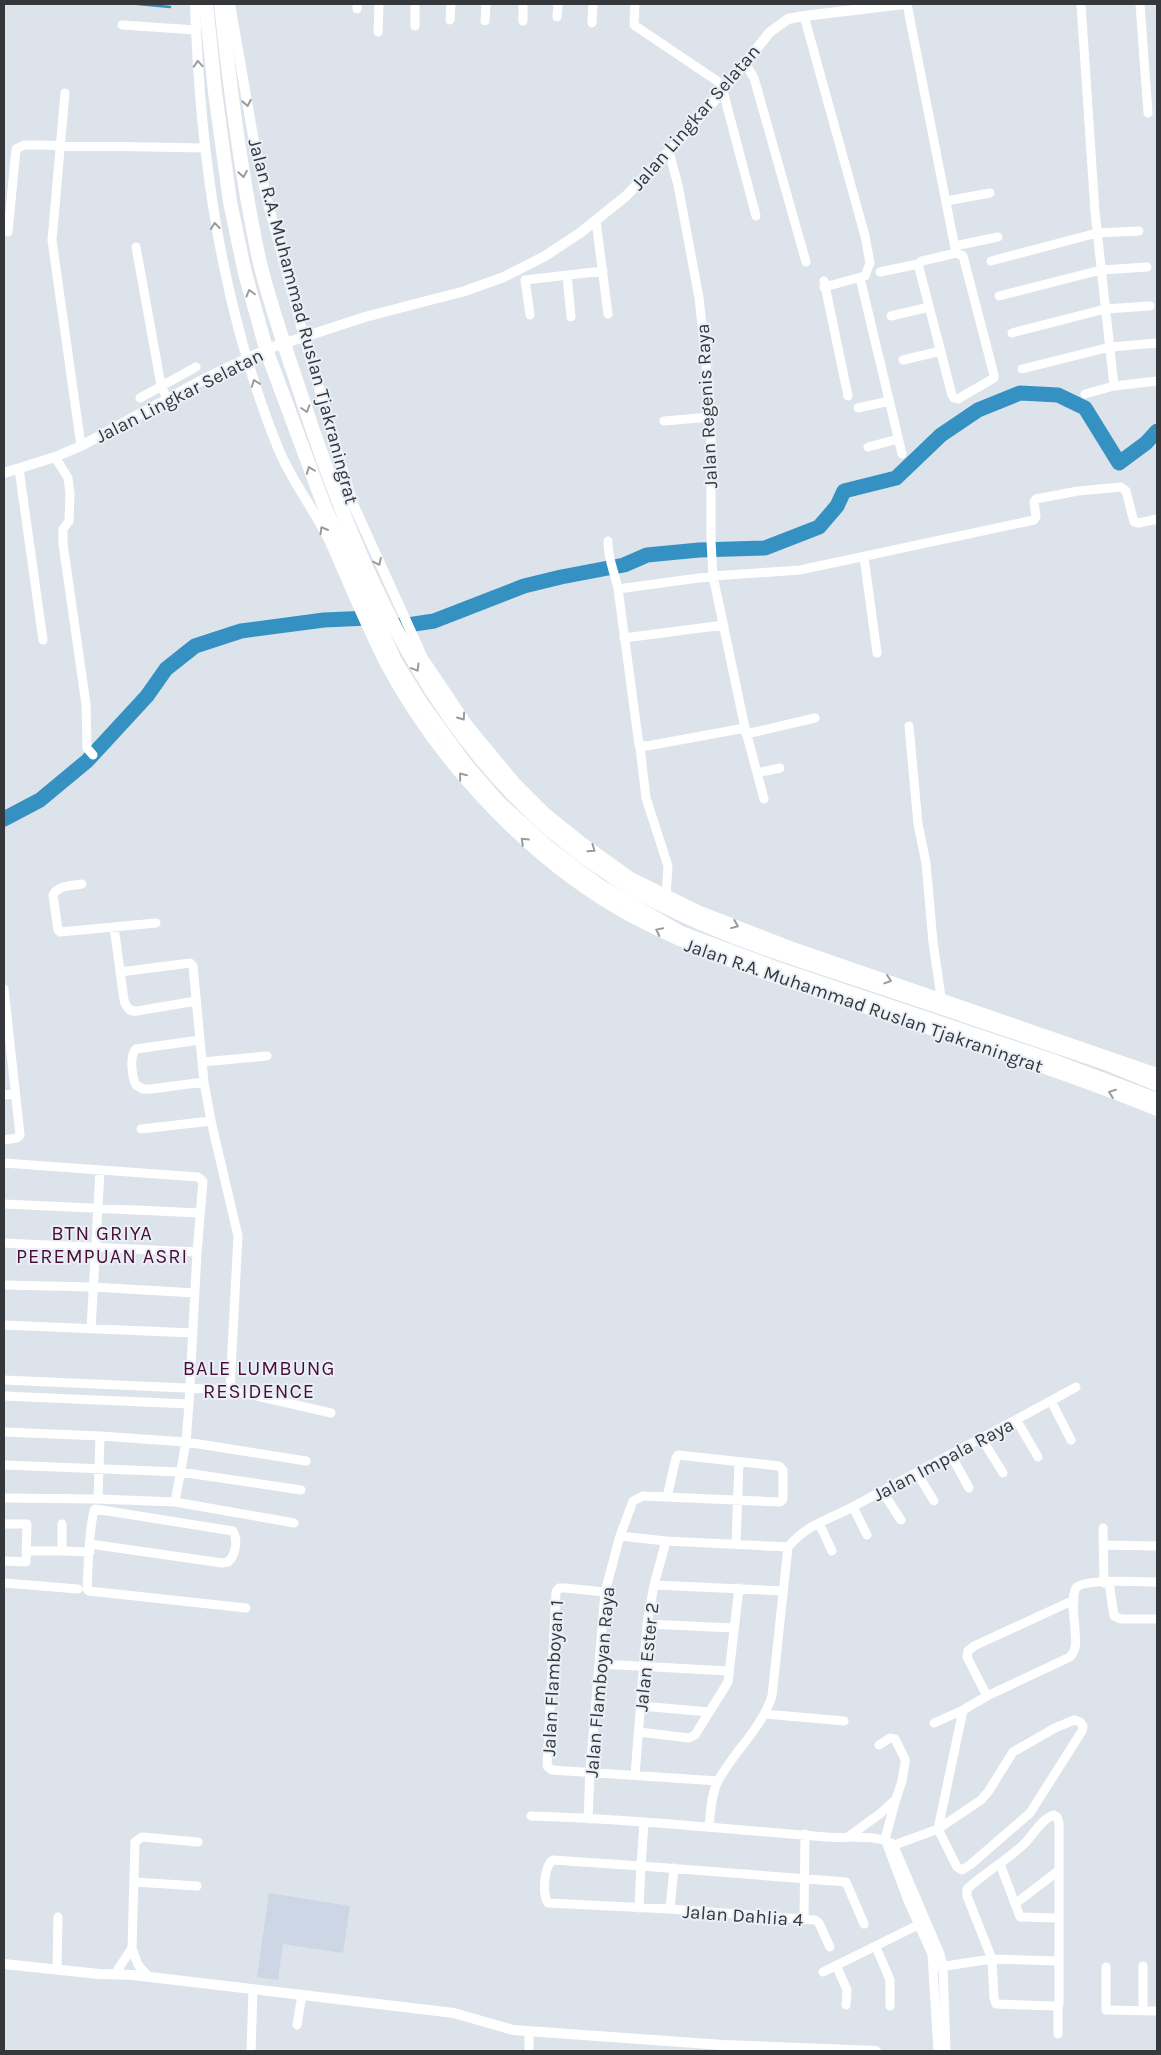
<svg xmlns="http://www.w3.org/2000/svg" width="1161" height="2055" viewBox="0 0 1161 2055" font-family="Karla,sans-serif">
<rect width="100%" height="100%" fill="#dde3eb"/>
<path fill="#ccd6e4" d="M269 1893 350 1906 343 1953 283 1944 278 1980 257 1977Z"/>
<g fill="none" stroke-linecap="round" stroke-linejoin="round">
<path stroke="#3691c3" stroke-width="2.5" d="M138 4 170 7"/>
<path stroke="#3691c3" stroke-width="15" d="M4 819 40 800 87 761 147 696 166 669 195 646 241 631 324 620 369 618 401 626 434 621 524 586 561 577 624 565 647 555 699 550 765 548 819 527 837 506 844 491 896 478 941 435 978 410 1020 393 1058 395 1085 408 1119 463 1146 443 1157 431"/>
<path stroke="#fff" stroke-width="9" d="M415 4V26
M635 4 634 25 726 87
M907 4 956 253
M1081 4 1095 212 1114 386
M1140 4 1148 113
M357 9V4
M804 16 865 236 870 263 865 276 824 287
M557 17 558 4
M450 20 451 4
M485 21 486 4
M523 21V4
M592 23 593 4
M122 25 196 30
M378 32 379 4
M745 63 754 78 806 262
M723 91 756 216
M65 93 52 240 81 446
M669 152 678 185 699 298 705 352 711 417V541L713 576 745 728 764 799
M946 201 990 193
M596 221 608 314
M8 232 16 149 24 145H34L205 148
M955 246 998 237
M136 247 161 385 167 399
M956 253 963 256 994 375V378L958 399 954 398 952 395 918 264 922 261Z
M991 261 1097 233 1139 231
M880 272 918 264
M567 275 571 317
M860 278 902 454
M824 281 848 396
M999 296 1101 270 1147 267
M530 315 525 280 603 271
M891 316 929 307
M1012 333 1105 309 1150 306
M903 360 941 351
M1022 369 1110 347 1157 343
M1085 394 1114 386 1157 381
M140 398 196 367
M858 408 889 401
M664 421 711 417
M868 447 898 439
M55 457 68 478 70 493 69 521 63 529V544L86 704 87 748 93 755
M19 469 43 640
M608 541C607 557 615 573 618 589L639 745 647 746 745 728
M864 557 877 653
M618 589 713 576 800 570 1034 520 1036 517 1034 502 1036 499 1078 491 1121 487 1126 491 1134 522 1139 523 1157 519
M624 638 724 625
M909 726 918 824 926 863 933 942 941 997
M746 734 815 718
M640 747 646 798 668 866 666 896
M757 773 780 768
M82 884C71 886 58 885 53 895L58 930 60 932 156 923
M114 927 124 1000C126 1007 130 1012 137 1011L196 1001
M120 972 190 963 193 966 204 1082 211 1121 238 1236 230 1390
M4 989 20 1135 17 1138 4 1140
M200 1040 136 1049C129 1056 132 1077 136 1085L143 1089H151L204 1082
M203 1062 267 1056
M4 1095 15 1094
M141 1129 211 1121
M4 1163 198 1177 203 1181 197 1252 189 1404 186 1442 175 1502
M4 1204 200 1213
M4 1243 197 1252
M4 1285 93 1287 195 1293
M4 1325 193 1333
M91 1329 100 1171
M4 1380 230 1390 331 1413
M4 1396 189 1404
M1051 1401 1071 1440
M1017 1421 1038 1457
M4 1432 100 1436 186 1442 306 1461
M982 1439 1003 1473
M951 1455 969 1488
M4 1465 180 1472 301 1490
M917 1473 934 1501
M882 1491 901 1520
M4 1498 98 1499 100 1436
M98 1499 175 1502 294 1523
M853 1507 867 1535
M819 1523 832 1551
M4 1524H27L26 1562 4 1561
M1103 1528 1104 1583
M620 1536 666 1541 788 1547C808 1523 832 1519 858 1504 931 1464 1004 1427 1076 1387
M90 1544 222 1563 228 1562C236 1555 238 1540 233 1531L95 1509C89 1521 88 1572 87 1589L89 1591 246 1608
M736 1544 739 1462
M1103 1545 1157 1546
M26 1551H62V1524
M62 1551 90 1552
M1109 1582 1114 1616 1121 1619H1157
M4 1583 78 1589
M654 1585 783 1591
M605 1592 565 1588H559L556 1592 547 1766 552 1770 718 1781
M647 1624 734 1628
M600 1664 729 1671
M987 1696 967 1657 968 1651 974 1646 1074 1600
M641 1706 709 1712
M765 1714 844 1721
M934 1723 963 1710
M639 1732 689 1738 695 1735 728 1682 739 1588
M635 1775 647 1624 654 1585 666 1541
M896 1799 885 1839 908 1901 932 1954 938 2051
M1054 1815 1057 1817 1059 1823V2004L1055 2006 996 2004 994 1998 992 1959 967 1896V1889C985 1872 1008 1860 1026 1842 1033 1834 1044 1817 1054 1815Z
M531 1816C630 1819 728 1829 826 1837 847 1839 874 1833 893 1844L940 1954 943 1966 946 2051
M588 1819 590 1772 605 1592 620 1536 633 1501 643 1496 780 1502 783 1499V1470L779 1466 678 1455 676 1458 667 1497
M644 1822 641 1866 553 1860C544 1866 542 1894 548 1903L670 1909 815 1920 819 1923 830 1947
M709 1826C711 1811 711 1794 718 1781 734 1751 762 1728 772 1696L788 1547
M848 1837 881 1813 896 1799 902 1781 905 1763V1759L895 1739 890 1738 879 1745
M889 1847 938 1829 981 1800 988 1792 1013 1752 1055 1728 1074 1720 1080 1722 1083 1726 1082 1731 1030 1813 970 1865 962 1870 957 1867 938 1829 963 1710 987 1696 1070 1657C1077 1649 1076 1641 1075 1631 1075 1620 1070 1599 1076 1588 1083 1578 1144 1582 1157 1582
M1000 1864 1020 1917 1058 1918
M135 1882 197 1886
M1015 1904 1058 1871
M639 1908 641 1866 846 1882 864 1924
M670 1909 674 1868
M804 1919 805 1834
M876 1947 890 1980V2006
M836 1965 847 1990 846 2005
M939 1967 992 1959 1058 1961
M1106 1967V2010L1157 2011
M57 1970 58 1917
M823 1972 920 1924
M115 1974 132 1948
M149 1977 138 1965 132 1948 135 1842 142 1837 198 1842
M1143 2010V1966
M297 2025 302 1995
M1058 2034V2006
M251 2051 253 1990
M529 2051V2031"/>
<path stroke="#fff" stroke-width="10" d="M195 4C200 155 221 307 278 448 291 480 314 509 329 540 348 582 365 625 386 666 439 765 533 865 632 918 702 955 777 979 851 1004 954 1038 1057 1071 1157 1111
M230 4 253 136 266 196 304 337 353 504 423 658 468 725 516 783 546 813 581 841 631 877 700 911 790 946 1157 1073
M4 473 55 457 81 446 206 378 267 349 365 317 465 291 504 277 545 256 580 233 626 196 677 143 723 91 770 32 788 19 804 16 904 4
M4 1964 99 1974 133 1975 454 2013 513 2030 723 2045 876 2051"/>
<path stroke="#fff" stroke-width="14" d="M206 4 215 92 230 202 245 273 267 352 325 508 396 663 421 703 466 765 499 803 550 849 598 885 681 933 778 969 1056 1062 1157 1100
M221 4C230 90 241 175 259 259 270 306 287 352 302 398 363 583 443 769 615 878 690 926 777 953 860 980 942 1008 1024 1035 1106 1063L1157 1084"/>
</g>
<defs><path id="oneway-chevron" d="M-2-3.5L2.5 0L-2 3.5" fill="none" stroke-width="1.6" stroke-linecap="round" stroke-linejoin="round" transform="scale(1.25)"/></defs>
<g stroke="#9a9b9c">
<use href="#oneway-chevron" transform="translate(198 64) rotate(-94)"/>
<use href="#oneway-chevron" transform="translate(247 103) rotate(80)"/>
<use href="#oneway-chevron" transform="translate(243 174) rotate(81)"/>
<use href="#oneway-chevron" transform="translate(215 226) rotate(-97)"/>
<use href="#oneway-chevron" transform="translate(250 293) rotate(-105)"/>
<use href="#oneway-chevron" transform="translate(255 383) rotate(-110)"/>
<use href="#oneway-chevron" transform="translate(306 409) rotate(72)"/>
<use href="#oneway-chevron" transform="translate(310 470) rotate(-111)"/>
<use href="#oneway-chevron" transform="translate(323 530) rotate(-120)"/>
<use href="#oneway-chevron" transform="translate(378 562) rotate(65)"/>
<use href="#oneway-chevron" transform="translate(416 668) rotate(59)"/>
<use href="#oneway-chevron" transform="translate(462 717) rotate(55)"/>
<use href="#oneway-chevron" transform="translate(462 776) rotate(-129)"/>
<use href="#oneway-chevron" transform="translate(524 841) rotate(-136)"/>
<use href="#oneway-chevron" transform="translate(592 849) rotate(35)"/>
<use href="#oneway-chevron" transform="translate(735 925) rotate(22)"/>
<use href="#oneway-chevron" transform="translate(659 931) rotate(-154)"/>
<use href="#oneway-chevron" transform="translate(888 980) rotate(19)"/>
<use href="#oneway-chevron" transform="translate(1112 1093) rotate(-159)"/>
</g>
<g text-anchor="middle" stroke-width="4" stroke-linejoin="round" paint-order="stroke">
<g font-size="19" fill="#35373a" stroke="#eaf0f8">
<text transform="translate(695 117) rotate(-49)" y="7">Jalan Lingkar Selatan</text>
<text transform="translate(304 321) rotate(75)" y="7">Jalan R.A. Muhammad Ruslan Tjakraningrat</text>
<text transform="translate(179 395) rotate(-27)" y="7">Jalan Lingkar Selatan</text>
<text transform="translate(706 406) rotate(-93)" y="7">Jalan Regenis Raya</text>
<text transform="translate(864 1005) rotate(19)" y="7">Jalan R.A. Muhammad Ruslan Tjakraningrat</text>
<text transform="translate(943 1459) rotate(-28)" y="7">Jalan Impala Raya</text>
<text transform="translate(646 1657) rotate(-84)" y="7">Jalan Ester 2</text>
<text transform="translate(552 1678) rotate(-87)" y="7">Jalan Flamboyan 1</text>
<text transform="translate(599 1682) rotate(-85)" y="7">Jalan Flamboyan Raya</text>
<text transform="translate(743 1915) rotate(4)" y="7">Jalan Dahlia 4</text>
</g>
<g font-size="20" letter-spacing="1" fill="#4b0f36" stroke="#eaf0f8">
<text x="102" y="1240">BTN GRIYA<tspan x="102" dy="23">PEREMPUAN ASRI</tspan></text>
<text x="259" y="1375">BALE LUMBUNG<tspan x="259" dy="23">RESIDENCE</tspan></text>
</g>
</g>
<rect width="1161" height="2055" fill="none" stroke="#35373a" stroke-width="10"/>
</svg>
